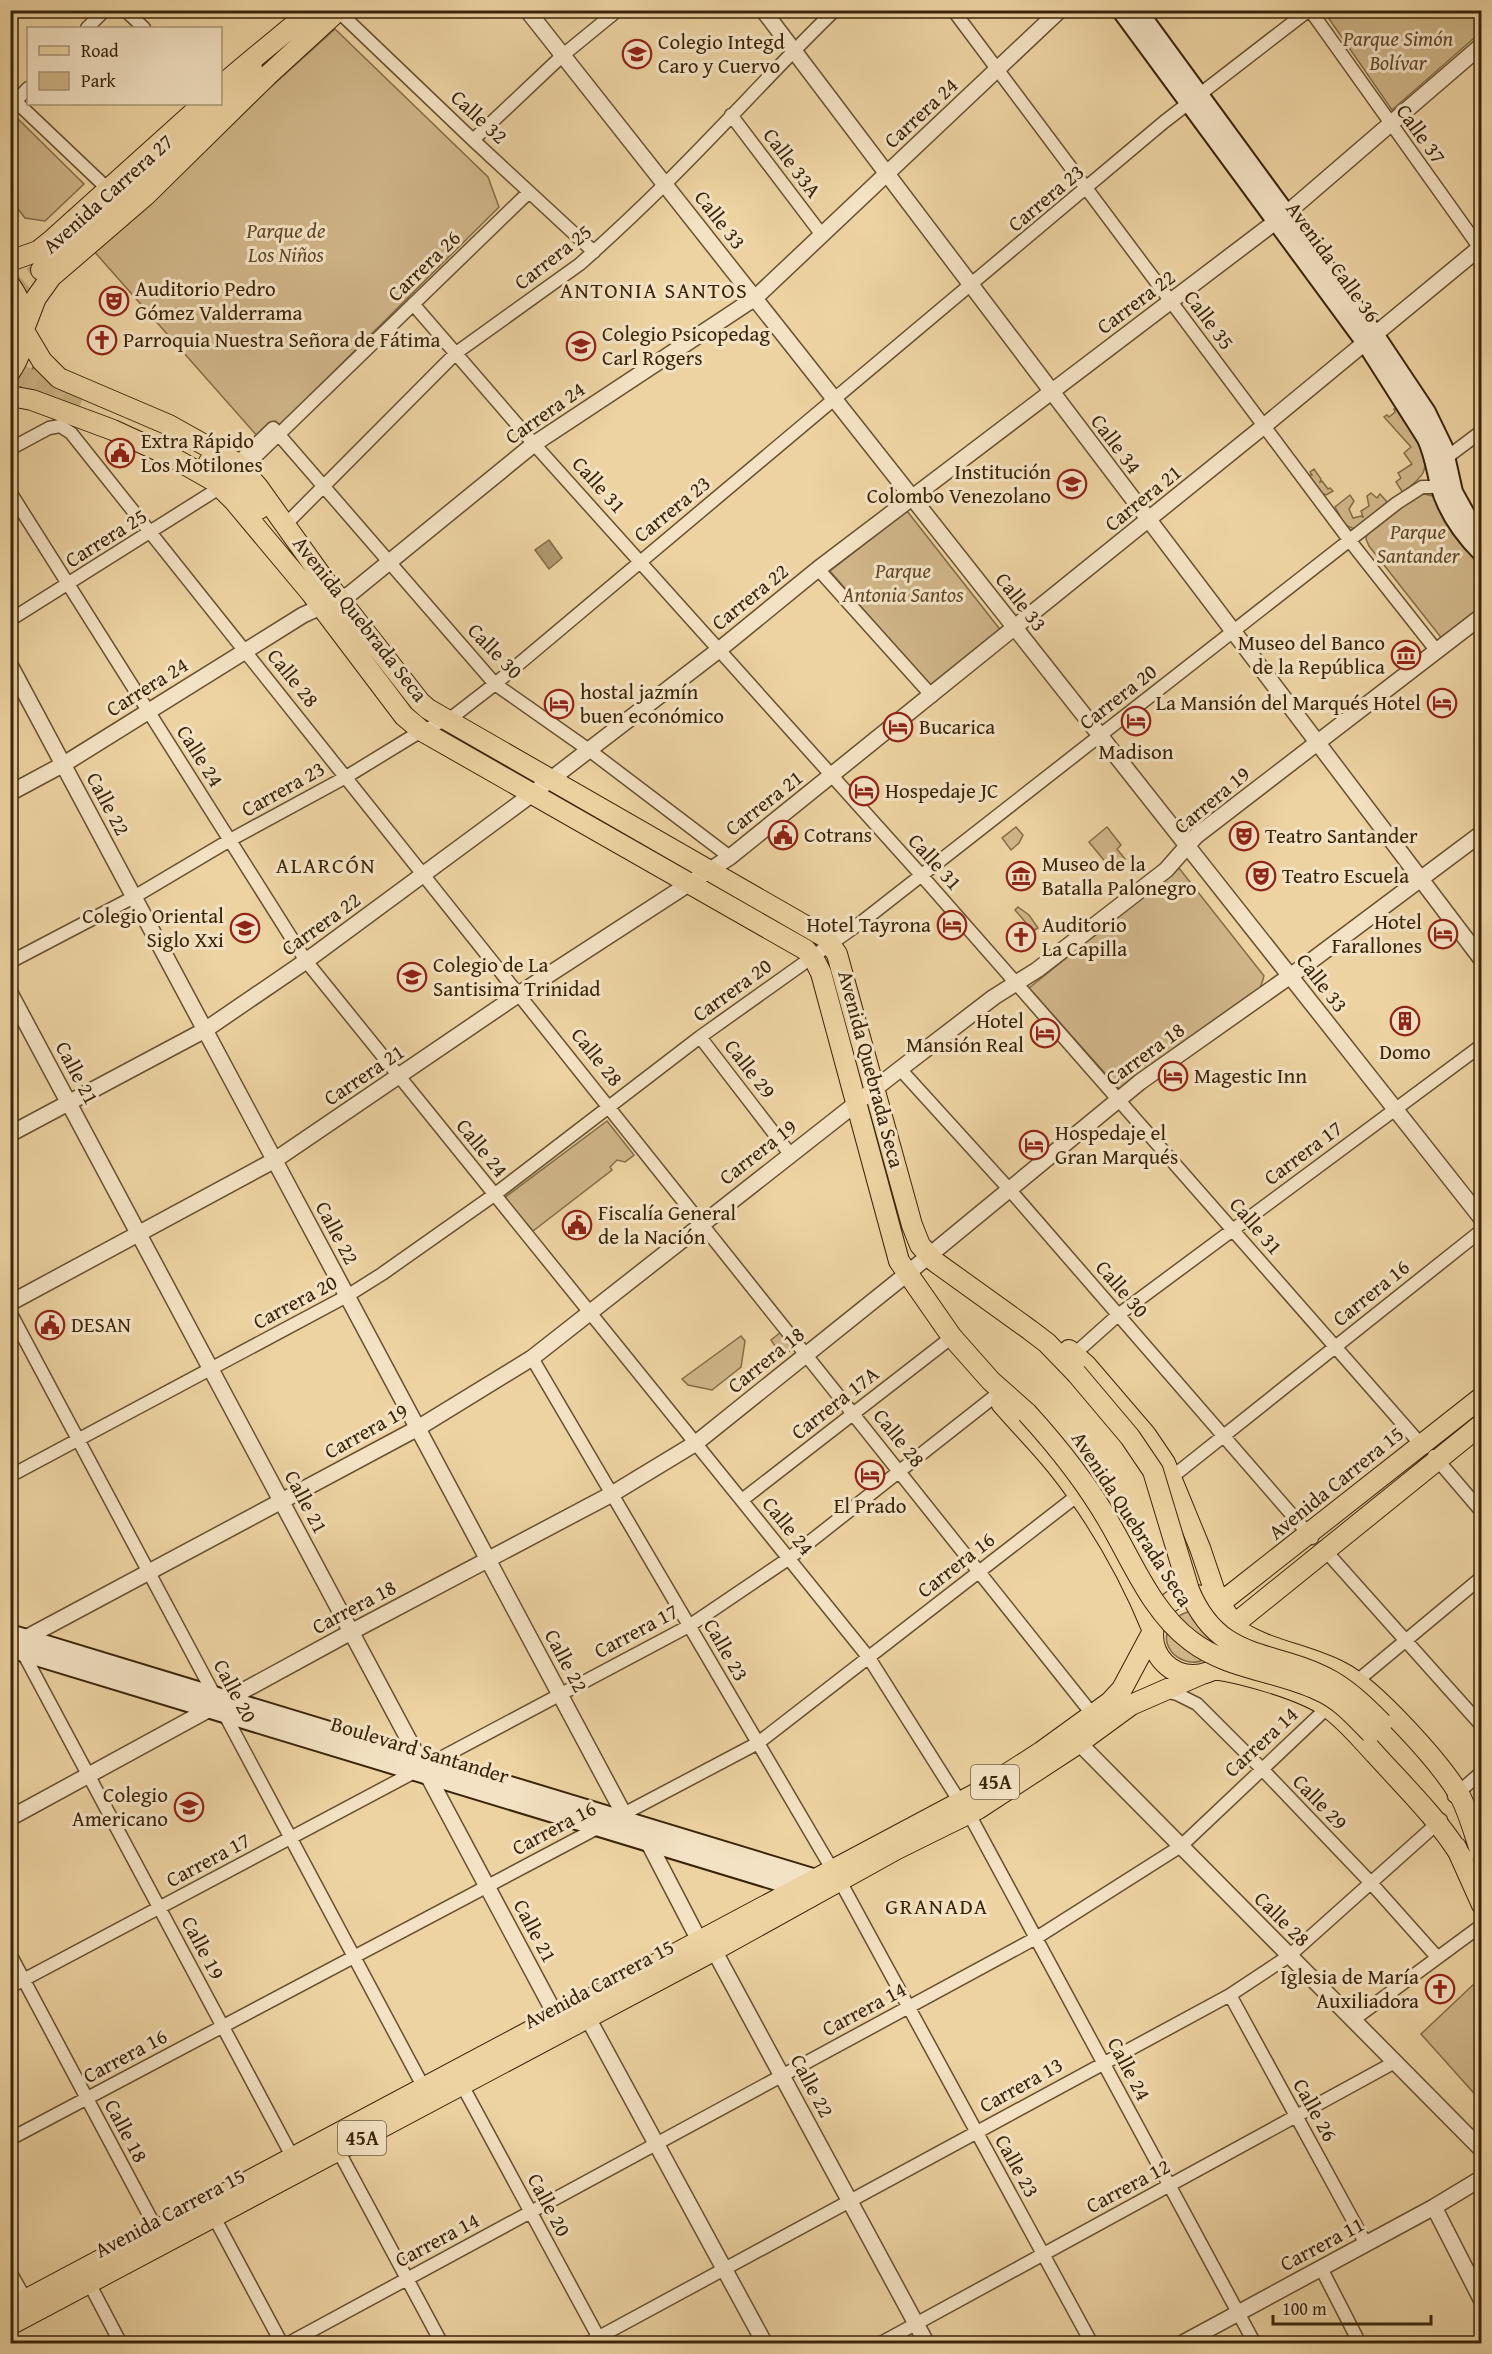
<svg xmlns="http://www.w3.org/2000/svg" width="1492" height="2354" viewBox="0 0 1492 2354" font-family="'Gentium Book Plus',serif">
<rect width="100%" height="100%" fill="#edd3a2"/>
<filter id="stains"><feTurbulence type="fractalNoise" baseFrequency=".00333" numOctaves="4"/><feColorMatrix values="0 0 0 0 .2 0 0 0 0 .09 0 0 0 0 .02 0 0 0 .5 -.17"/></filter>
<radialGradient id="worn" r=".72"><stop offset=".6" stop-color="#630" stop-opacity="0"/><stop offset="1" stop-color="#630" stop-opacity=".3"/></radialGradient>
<path fill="#cfb588" stroke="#846c48" stroke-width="1.5" d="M1323 10 1481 11V32L1392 110Z
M335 29 488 177 499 207 280 425 275 421 258 437 92 249Z
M11 112 84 184 45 221 25 218 11 200Z
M36 363 80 395 74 410 18 390Z
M1394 409H1396C1405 423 1432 456 1423 473 1419 480 1409 487 1403 493L1396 482 1401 478 1398 473 1412 464 1404 453 1411 447 1384 417 1387 415 1389 417 1395 412Z
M1314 469 1321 479 1320 482 1322 481 1328 489 1330 488 1333 491 1326 495 1321 493 1308 475H1312L1310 472Z
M1371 493 1377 498 1380 494 1388 503 1359 531 1345 525 1335 507 1350 495 1354 501 1349 509 1353 518 1361 516 1363 517 1361 511 1369 506 1367 496Z
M1424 494 1438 497 1469 552 1481 565V608L1443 640 1369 546 1366 539 1367 534 1417 495Z
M907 511 1002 632 932 689 830 571Z
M1016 827 1023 835 1019 843 1011 850 1002 838Z
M1107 827 1121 845 1117 849 1125 859 1112 870 1089 842Z
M1179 868 1264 976 1260 989 1120 1090 1029 988Z
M1018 907 1029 915 1038 928 1033 931 1015 910Z
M607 1121 634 1155 625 1162 617 1160 610 1167 612 1170 533 1231 504 1198Z
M781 1332 792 1349 782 1357 771 1340Z
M741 1336 745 1341 741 1367 712 1390 688 1385 682 1379Z
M1192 1611 1218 1639C1208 1683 1152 1656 1170 1626 1177 1617 1181 1613 1192 1611Z
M1475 1983 1481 1990V2101L1421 2034Z"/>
<path fill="#b0986e" stroke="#816a46" stroke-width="1.5" d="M549 540 562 558 549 569 535 550Z"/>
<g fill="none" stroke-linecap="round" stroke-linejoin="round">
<path stroke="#c9b083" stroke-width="20" stroke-dasharray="20 10" stroke-linecap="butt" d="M10 296 41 270
M10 370 81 403"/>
<g stroke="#67502f" stroke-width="15">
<path id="minor" d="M125 10 144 28
M953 10 1350 541 1436 650
M1310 10 1482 251
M338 11 473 140 594 252
M87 28 105 10
M10 96 109 190
M16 101 28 88
M731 115 822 235
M473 140 563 55 618 10
M413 304 534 444 922 876 1424 1448
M10 449 49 428 60 426 71 433 1093 1715
M1446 458 1482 431
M237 463 273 428 495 684 589 750 730 857
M244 468 529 192
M10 492 306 961 869 1658 960 1802
M286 524 456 353 580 264C609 238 637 212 664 185 722 128 776 67 835 10
M818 569 932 696
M10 620 221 487
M10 962 134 897 230 840 346 777 413 736 455 715 495 684 1164 122 1309 10
M700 1037 790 1154
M900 1069 1009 1189 1312 1538
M10 1312 424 2088
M1071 1357 1118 1315 1482 1045
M532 1358 832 1869
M1434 1456 1482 1512
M10 1476 347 1296 382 1274 494 1195 700 1037 863 921 1397 503 1422 487H1440
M1172 1477 1482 1230
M742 1500 952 1337
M1323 1548 1482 1726
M21 1649 293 2158
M1357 1681 1482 1577
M1163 1691 1177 1694 1197 1704 1261 1768 1371 1883 1437 1957
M1454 1796 1482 1772
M969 1814 1255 2344
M616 1818 758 1743 1078 1495
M840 1881 1092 2344
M10 1954 157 2230
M10 1987 689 1626 788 1559 995 1396
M1230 1995 1366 2244
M1353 2020 1482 1925
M462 2085 601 2342
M10 2139 601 1826
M338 2150 442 2344
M214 2217 282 2344
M1321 2268 1360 2344
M10 2272 26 2300
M89 2283 121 2344
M287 2344 1036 1938 1181 1846 1328 1707
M586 2344 1230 1995 1289 1956 1441 1820
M879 2344 1395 2062"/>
</g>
<g stroke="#67502f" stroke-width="18">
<path id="tertiary" d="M527 10 1482 1219
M763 10 1482 960
M10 665 627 1820
M10 793 64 764 303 615 350 594 534 444 755 298 1060 10
M10 993 561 2025
M10 1134 205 1030 306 961 524 800 720 649 818 569 1287 213 1482 45
M10 1303 275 1160 519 994 730 857 1264 426 1482 246
M20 1641 418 1428 532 1358 900 1069 994 997 1037 970 1166 870 1196 836 1482 616
M1079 1743 1482 2150
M10 1818 351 1632 612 1494 696 1443 903 1277 1140 1082 1307 964 1482 833
M644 1834 700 1942 714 1950 716 1954 927 2344
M583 2009 765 2344
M1434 2207 1482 2301
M1181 2344 1434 2207 1482 2178"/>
</g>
<g stroke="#3a2409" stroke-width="20">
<path id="secondary" d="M1120 10 1365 343 1426 439C1433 454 1435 469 1439 485 1446 511 1463 535 1482 554
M1138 10 1375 334 1427 412 1444 447 1454 492 1469 519 1482 536
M10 1633 816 1878
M10 1649 807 1891"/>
</g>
<g stroke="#3a2409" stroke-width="22">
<path id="primary" d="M220 102 252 68
M41 270 165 159 219 104
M26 334 42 361 59 378 169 425 237 463 258 487 323 578 420 702 428 709 825 937 837 954 912 1225 920 1245 934 1261 1030 1330 1047 1343 1076 1373
M10 396 32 400 113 430 170 456 214 481 234 501 311 593 404 716 422 731 806 950 816 963 821 973 899 1261 952 1337 991 1381 1027 1413
M209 462 232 479 259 509
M1069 1350 1086 1365 1146 1435 1165 1463 1200 1548 1219 1604
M1001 1403C1019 1424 1039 1444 1056 1465 1096 1515 1129 1572 1153 1631
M1153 1635a40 40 0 1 1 80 0a40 40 0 1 1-80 0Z
M1219 1604 1482 1397
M1232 1626C1265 1651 1305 1653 1341 1672 1373 1688 1442 1764 1460 1796 1470 1815 1475 1837 1482 1856
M1232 1626 1482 1424
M1214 1669C1243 1673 1303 1690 1327 1707 1346 1720 1361 1739 1376 1755 1406 1788 1439 1820 1462 1858
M1456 1847 1482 1905
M10 2308 977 1793 1041 1752 1110 1702 1122 1689 1153 1631
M10 2325 704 1956 897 1849 978 1809 1079 1743 1131 1705 1202 1674"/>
</g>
<g stroke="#3a2409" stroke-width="22">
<path id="trunk" d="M220 87C250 60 281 37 311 10
M10 261 38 251 53 239 203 104
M10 285C30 313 29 344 10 372
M26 324 36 298 51 277 145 196 267 76 339 10"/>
</g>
<use href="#minor" stroke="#f3e2c3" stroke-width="12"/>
<use href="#tertiary" stroke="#f3e2c3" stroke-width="15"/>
<use href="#secondary" stroke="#f3e2c3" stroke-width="16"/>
<use href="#primary" stroke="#edd3a2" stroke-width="20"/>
<use href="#trunk" stroke="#edd3a2" stroke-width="20"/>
<g stroke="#3a2409" stroke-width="22" stroke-linecap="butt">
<path id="primary-bridge" d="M1076 1373 1130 1437 1153 1471 1189 1590C1220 1665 1274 1648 1332 1681 1351 1692 1367 1708 1382 1723
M1027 1413C1058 1447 1086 1482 1109 1522 1133 1563 1152 1612 1191 1641 1227 1669 1278 1671 1318 1690 1340 1699 1355 1717 1371 1733"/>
</g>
<use href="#primary-bridge" stroke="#edd3a2" stroke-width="20"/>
</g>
<defs>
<g id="school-ring" transform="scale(1.5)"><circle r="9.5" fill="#f3e2c3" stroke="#8f2418" stroke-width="1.5"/><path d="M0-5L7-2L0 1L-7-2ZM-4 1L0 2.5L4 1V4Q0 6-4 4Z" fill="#8f2418"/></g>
<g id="theatre-ring" transform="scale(1.5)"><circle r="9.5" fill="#f3e2c3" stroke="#8f2418" stroke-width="1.5"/><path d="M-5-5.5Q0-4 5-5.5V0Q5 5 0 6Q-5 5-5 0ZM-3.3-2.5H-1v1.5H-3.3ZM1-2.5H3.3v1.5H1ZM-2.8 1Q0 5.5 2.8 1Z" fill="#8f2418"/></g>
<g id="church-ring" transform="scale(1.5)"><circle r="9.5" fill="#f3e2c3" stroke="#8f2418" stroke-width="1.5"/><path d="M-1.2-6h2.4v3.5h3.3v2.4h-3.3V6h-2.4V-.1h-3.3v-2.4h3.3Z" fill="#8f2418"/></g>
<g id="civic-ring" transform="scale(1.5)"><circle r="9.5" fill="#f3e2c3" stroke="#8f2418" stroke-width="1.5"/><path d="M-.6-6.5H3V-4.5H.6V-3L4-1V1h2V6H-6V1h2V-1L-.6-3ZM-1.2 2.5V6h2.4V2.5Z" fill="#8f2418"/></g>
<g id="museum-ring" transform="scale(1.5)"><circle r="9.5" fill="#f3e2c3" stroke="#8f2418" stroke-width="1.5"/><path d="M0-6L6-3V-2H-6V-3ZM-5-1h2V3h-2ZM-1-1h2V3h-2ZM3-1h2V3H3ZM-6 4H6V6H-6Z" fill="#8f2418"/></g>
<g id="hotel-ring" transform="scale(1.5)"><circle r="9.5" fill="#f3e2c3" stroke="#8f2418" stroke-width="1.5"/><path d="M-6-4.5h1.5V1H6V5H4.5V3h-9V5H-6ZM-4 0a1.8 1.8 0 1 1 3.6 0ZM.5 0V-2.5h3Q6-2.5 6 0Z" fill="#8f2418"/></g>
<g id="building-ring" transform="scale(1.5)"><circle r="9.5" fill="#f3e2c3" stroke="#8f2418" stroke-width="1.5"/><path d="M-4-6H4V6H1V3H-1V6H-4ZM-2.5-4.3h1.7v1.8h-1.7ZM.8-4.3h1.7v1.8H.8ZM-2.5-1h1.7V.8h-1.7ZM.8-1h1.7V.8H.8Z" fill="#8f2418"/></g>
</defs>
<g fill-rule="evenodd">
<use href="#school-ring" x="637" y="54"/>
<use href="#theatre-ring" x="114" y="301"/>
<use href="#church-ring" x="102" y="340"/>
<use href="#school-ring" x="581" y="346"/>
<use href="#civic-ring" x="120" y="453"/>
<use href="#school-ring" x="1072" y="484"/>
<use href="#museum-ring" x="1406" y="655"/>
<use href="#hotel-ring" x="1442" y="703"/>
<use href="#hotel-ring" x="559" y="704"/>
<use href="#hotel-ring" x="1136" y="721"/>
<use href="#hotel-ring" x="898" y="727"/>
<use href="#hotel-ring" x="864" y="791"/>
<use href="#civic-ring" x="783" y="835"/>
<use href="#theatre-ring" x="1244" y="836"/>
<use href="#museum-ring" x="1021" y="876"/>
<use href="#theatre-ring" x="1261" y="876"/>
<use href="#hotel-ring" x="952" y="925"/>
<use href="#school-ring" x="245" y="928"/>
<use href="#hotel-ring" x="1443" y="934"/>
<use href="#church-ring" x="1021" y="937"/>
<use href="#school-ring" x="412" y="977"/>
<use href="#building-ring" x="1405" y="1021"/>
<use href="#hotel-ring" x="1045" y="1033"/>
<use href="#hotel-ring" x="1173" y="1076"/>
<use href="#hotel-ring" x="1034" y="1145"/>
<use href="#civic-ring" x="577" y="1225"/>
<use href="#civic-ring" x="50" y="1325"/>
<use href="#hotel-ring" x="870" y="1475"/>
<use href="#school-ring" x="189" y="1807"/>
<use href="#church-ring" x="1440" y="1989"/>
</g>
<g text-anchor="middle" stroke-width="6" stroke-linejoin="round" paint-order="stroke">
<g fill="#f3e2c3" stroke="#725d41" stroke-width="1.5">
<rect x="971" y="1765" width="48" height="34" rx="4.5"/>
<rect x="338" y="2121" width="48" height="34" rx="4.5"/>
</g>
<g font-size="20" font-weight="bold" fill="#3a2409">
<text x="995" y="1789">45A</text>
<text x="362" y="2145">45A</text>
</g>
<g font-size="21" font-style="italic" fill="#5f4829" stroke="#f3e2c3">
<text x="1398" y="46">Parque Simón<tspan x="1398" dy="24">Bolívar</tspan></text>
<text x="286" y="238">Parque de<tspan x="286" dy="24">Los Niños</tspan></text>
<text x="1418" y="539">Parque<tspan x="1418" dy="24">Santander</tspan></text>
<text x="903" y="578">Parque<tspan x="903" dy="24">Antonia Santos</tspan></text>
</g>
<g font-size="21" fill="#3a2409" stroke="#f3e2c3" text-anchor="start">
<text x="658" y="49">Colegio Integd<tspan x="658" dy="24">Caro y Cuervo</tspan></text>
<text x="135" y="296">Auditorio Pedro<tspan x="135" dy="24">Gómez Valderrama</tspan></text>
<text x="602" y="341">Colegio Psicopedag<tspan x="602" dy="24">Carl Rogers</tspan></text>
<text x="123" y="347">Parroquia Nuestra Señora de Fátima</text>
<text x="141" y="448">Extra Rápido<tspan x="141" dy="24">Los Motilones</tspan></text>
<text x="1051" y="479" text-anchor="end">Institución<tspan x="1051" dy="24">Colombo Venezolano</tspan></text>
<text x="1385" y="650" text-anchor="end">Museo del Banco<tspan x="1385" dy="24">de la República</tspan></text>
<text x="580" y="699">hostal jazmín<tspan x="580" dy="24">buen económico</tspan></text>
<text x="1421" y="710" text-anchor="end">La Mansión del Marqués Hotel</text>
<text x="919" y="734">Bucarica</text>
<text x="1136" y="759" text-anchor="middle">Madison</text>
<text x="885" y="798">Hospedaje JC</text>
<text x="804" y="842">Cotrans</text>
<text x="1265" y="843">Teatro Santander</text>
<text x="1042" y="871">Museo de la<tspan x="1042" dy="24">Batalla Palonegro</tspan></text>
<text x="1282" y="883">Teatro Escuela</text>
<text x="224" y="923" text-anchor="end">Colegio Oriental<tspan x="224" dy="24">Siglo Xxi</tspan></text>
<text x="1422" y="929" text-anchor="end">Hotel<tspan x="1422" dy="24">Farallones</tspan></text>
<text x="931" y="932" text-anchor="end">Hotel Tayrona</text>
<text x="1042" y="932">Auditorio<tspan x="1042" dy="24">La Capilla</tspan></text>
<text x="433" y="972">Colegio de La<tspan x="433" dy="24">Santisima Trinidad</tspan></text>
<text x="1024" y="1028" text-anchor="end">Hotel<tspan x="1024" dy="24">Mansión Real</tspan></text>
<text x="1405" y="1059" text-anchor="middle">Domo</text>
<text x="1194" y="1083">Magestic Inn</text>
<text x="1055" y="1140">Hospedaje el<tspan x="1055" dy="24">Gran Marqués</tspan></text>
<text x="598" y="1220">Fiscalía General<tspan x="598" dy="24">de la Nación</tspan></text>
<text x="71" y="1332">DESAN</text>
<text x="870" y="1513" text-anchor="middle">El Prado</text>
<text x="168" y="1802" text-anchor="end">Colegio<tspan x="168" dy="24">Americano</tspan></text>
<text x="1419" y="1984" text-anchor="end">Iglesia de María<tspan x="1419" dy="24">Auxiliadora</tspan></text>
</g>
<g font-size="21" fill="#3a2409" stroke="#f3e2c3">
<text transform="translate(921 113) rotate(-43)" y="7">Carrera 24</text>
<text transform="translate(479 117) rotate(43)" y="7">Calle 32</text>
<text transform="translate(1421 134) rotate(54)" y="7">Calle 37</text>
<text transform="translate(792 163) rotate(53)" y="7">Calle 33A</text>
<text transform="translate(108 194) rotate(-42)" y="7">Avenida Carrera 27</text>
<text transform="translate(1046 198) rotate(-40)" y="7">Carrera 23</text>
<text transform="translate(720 220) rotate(52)" y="7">Calle 33</text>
<text transform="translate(553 257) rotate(-38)" y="7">Carrera 25</text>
<text transform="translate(1333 262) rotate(54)" y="7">Avenida Calle 36</text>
<text transform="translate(424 266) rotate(-44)" y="7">Carrera 26</text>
<text transform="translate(1136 302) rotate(-37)" y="7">Carrera 22</text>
<text transform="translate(1209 320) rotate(53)" y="7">Calle 35</text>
<text transform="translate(545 413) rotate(-35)" y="7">Carrera 24</text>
<text transform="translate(1116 444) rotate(53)" y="7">Calle 34</text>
<text transform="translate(599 485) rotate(48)" y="7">Calle 31</text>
<text transform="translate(1143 498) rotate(-39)" y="7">Carrera 21</text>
<text transform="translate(672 509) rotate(-39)" y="7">Carrera 23</text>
<text transform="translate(106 538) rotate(-32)" y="7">Carrera 25</text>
<text transform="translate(750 597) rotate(-39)" y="7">Carrera 22</text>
<text transform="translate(1021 602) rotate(52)" y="7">Calle 33</text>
<text transform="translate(360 619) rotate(52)" y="7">Avenida Quebrada Seca</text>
<text transform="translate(495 651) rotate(46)" y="7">Calle 30</text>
<text transform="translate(293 678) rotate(51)" y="7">Calle 28</text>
<text transform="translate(147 687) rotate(-32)" y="7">Carrera 24</text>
<text transform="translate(1118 697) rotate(-38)" y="7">Carrera 20</text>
<text transform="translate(200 756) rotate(58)" y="7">Calle 24</text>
<text transform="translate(283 789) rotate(-29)" y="7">Carrera 23</text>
<text transform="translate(1212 800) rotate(-40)" y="7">Carrera 19</text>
<text transform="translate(764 803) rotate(-38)" y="7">Carrera 21</text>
<text transform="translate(108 804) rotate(62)" y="7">Calle 22</text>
<text transform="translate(935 862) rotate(48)" y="7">Calle 31</text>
<text transform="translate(321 924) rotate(-36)" y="7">Carrera 22</text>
<text transform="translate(1322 983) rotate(52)" y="7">Calle 33</text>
<text transform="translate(732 990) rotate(-36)" y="7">Carrera 20</text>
<text transform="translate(1145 1054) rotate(-36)" y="7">Carrera 18</text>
<text transform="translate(597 1057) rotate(51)" y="7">Calle 28</text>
<text transform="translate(750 1069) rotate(52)" y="7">Calle 29</text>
<text transform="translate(871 1069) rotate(75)" y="7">Avenida Quebrada Seca</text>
<text transform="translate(77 1073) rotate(62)" y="7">Calle 21</text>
<text transform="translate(364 1075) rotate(-34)" y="7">Carrera 21</text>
<text transform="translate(482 1148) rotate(51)" y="7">Calle 24</text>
<text transform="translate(758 1152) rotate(-38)" y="7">Carrera 19</text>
<text transform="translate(1303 1153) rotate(-37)" y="7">Carrera 17</text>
<text transform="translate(1256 1226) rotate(49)" y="7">Calle 31</text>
<text transform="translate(337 1233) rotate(62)" y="7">Calle 22</text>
<text transform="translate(1122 1289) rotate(49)" y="7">Calle 30</text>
<text transform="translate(1371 1293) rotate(-39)" y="7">Carrera 16</text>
<text transform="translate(295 1302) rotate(-28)" y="7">Carrera 20</text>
<text transform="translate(766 1360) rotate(-39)" y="7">Carrera 18</text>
<text transform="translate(835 1403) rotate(-38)" y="7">Carrera 17A</text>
<text transform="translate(366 1431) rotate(-29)" y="7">Carrera 19</text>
<text transform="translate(899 1438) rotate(51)" y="7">Calle 28</text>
<text transform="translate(1336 1483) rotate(-39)" y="7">Avenida Carrera 15</text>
<text transform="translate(306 1502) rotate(62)" y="7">Calle 21</text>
<text transform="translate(1132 1519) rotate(57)" y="7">Avenida Quebrada Seca</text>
<text transform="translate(788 1526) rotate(51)" y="7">Calle 24</text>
<text transform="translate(956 1565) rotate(-38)" y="7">Carrera 16</text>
<text transform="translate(354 1607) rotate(-28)" y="7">Carrera 18</text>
<text transform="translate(636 1631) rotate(-28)" y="7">Carrera 17</text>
<text transform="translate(726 1650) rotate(60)" y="7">Calle 23</text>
<text transform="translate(566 1661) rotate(62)" y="7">Calle 22</text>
<text transform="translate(235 1691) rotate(62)" y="7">Calle 20</text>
<text transform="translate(1261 1742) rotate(-43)" y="7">Carrera 14</text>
<text transform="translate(420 1750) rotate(17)" y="7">Boulevard Santander</text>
<text transform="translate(1320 1802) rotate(46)" y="7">Calle 29</text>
<text transform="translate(554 1828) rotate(-28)" y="7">Carrera 16</text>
<text transform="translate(208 1860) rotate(-28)" y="7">Carrera 17</text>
<text transform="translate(1282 1919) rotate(45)" y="7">Calle 28</text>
<text transform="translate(535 1931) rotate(62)" y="7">Calle 21</text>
<text transform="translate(203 1948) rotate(62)" y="7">Calle 19</text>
<text transform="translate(599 1984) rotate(-28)" y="7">Avenida Carrera 15</text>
<text transform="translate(864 2009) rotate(-28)" y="7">Carrera 14</text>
<text transform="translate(125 2056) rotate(-28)" y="7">Carrera 16</text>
<text transform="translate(1129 2069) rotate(62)" y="7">Calle 24</text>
<text transform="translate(1021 2085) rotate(-29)" y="7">Carrera 13</text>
<text transform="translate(812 2086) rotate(62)" y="7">Calle 22</text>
<text transform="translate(1315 2110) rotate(61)" y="7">Calle 26</text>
<text transform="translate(126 2131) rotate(62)" y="7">Calle 18</text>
<text transform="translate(1017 2166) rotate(61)" y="7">Calle 23</text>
<text transform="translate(1128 2186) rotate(-28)" y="7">Carrera 12</text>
<text transform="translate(549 2205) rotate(62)" y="7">Calle 20</text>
<text transform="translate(170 2213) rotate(-28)" y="7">Avenida Carrera 15</text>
<text transform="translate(437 2240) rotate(-28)" y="7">Carrera 14</text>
<text transform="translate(1322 2244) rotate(-28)" y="7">Carrera 11</text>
</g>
<g font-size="22" letter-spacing="1.5" fill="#3a2409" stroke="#f3e2c3">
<text x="654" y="298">ANTONIA SANTOS</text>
<text x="326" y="873">ALARCÓN</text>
<text x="937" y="1914">GRANADA</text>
</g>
</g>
<rect width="1492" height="2354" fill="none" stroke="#edd3a2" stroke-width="36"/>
<rect x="12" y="12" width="1468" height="2330" fill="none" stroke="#3a2409" stroke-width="3"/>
<rect x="18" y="18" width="1456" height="2318" fill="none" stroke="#3a2409" stroke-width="1.5"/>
<rect x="27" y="27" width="195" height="78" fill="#f3e2c3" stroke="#a99679" stroke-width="1.5"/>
<rect x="39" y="46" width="30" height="9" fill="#edd3a2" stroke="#a99679" stroke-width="1.5"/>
<text x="81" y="57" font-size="18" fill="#3a2409">Road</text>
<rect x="39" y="72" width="30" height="18" fill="#cfb588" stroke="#a99679" stroke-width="1.5"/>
<text x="81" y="87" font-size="18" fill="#3a2409">Park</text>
<path d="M1273 2315v9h158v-9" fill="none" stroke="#3a2409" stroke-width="3"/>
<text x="1282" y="2315" font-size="18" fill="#3a2409" stroke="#f3e2c3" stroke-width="4.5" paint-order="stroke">100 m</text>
<rect width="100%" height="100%" filter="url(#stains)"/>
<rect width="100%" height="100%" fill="url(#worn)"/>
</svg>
